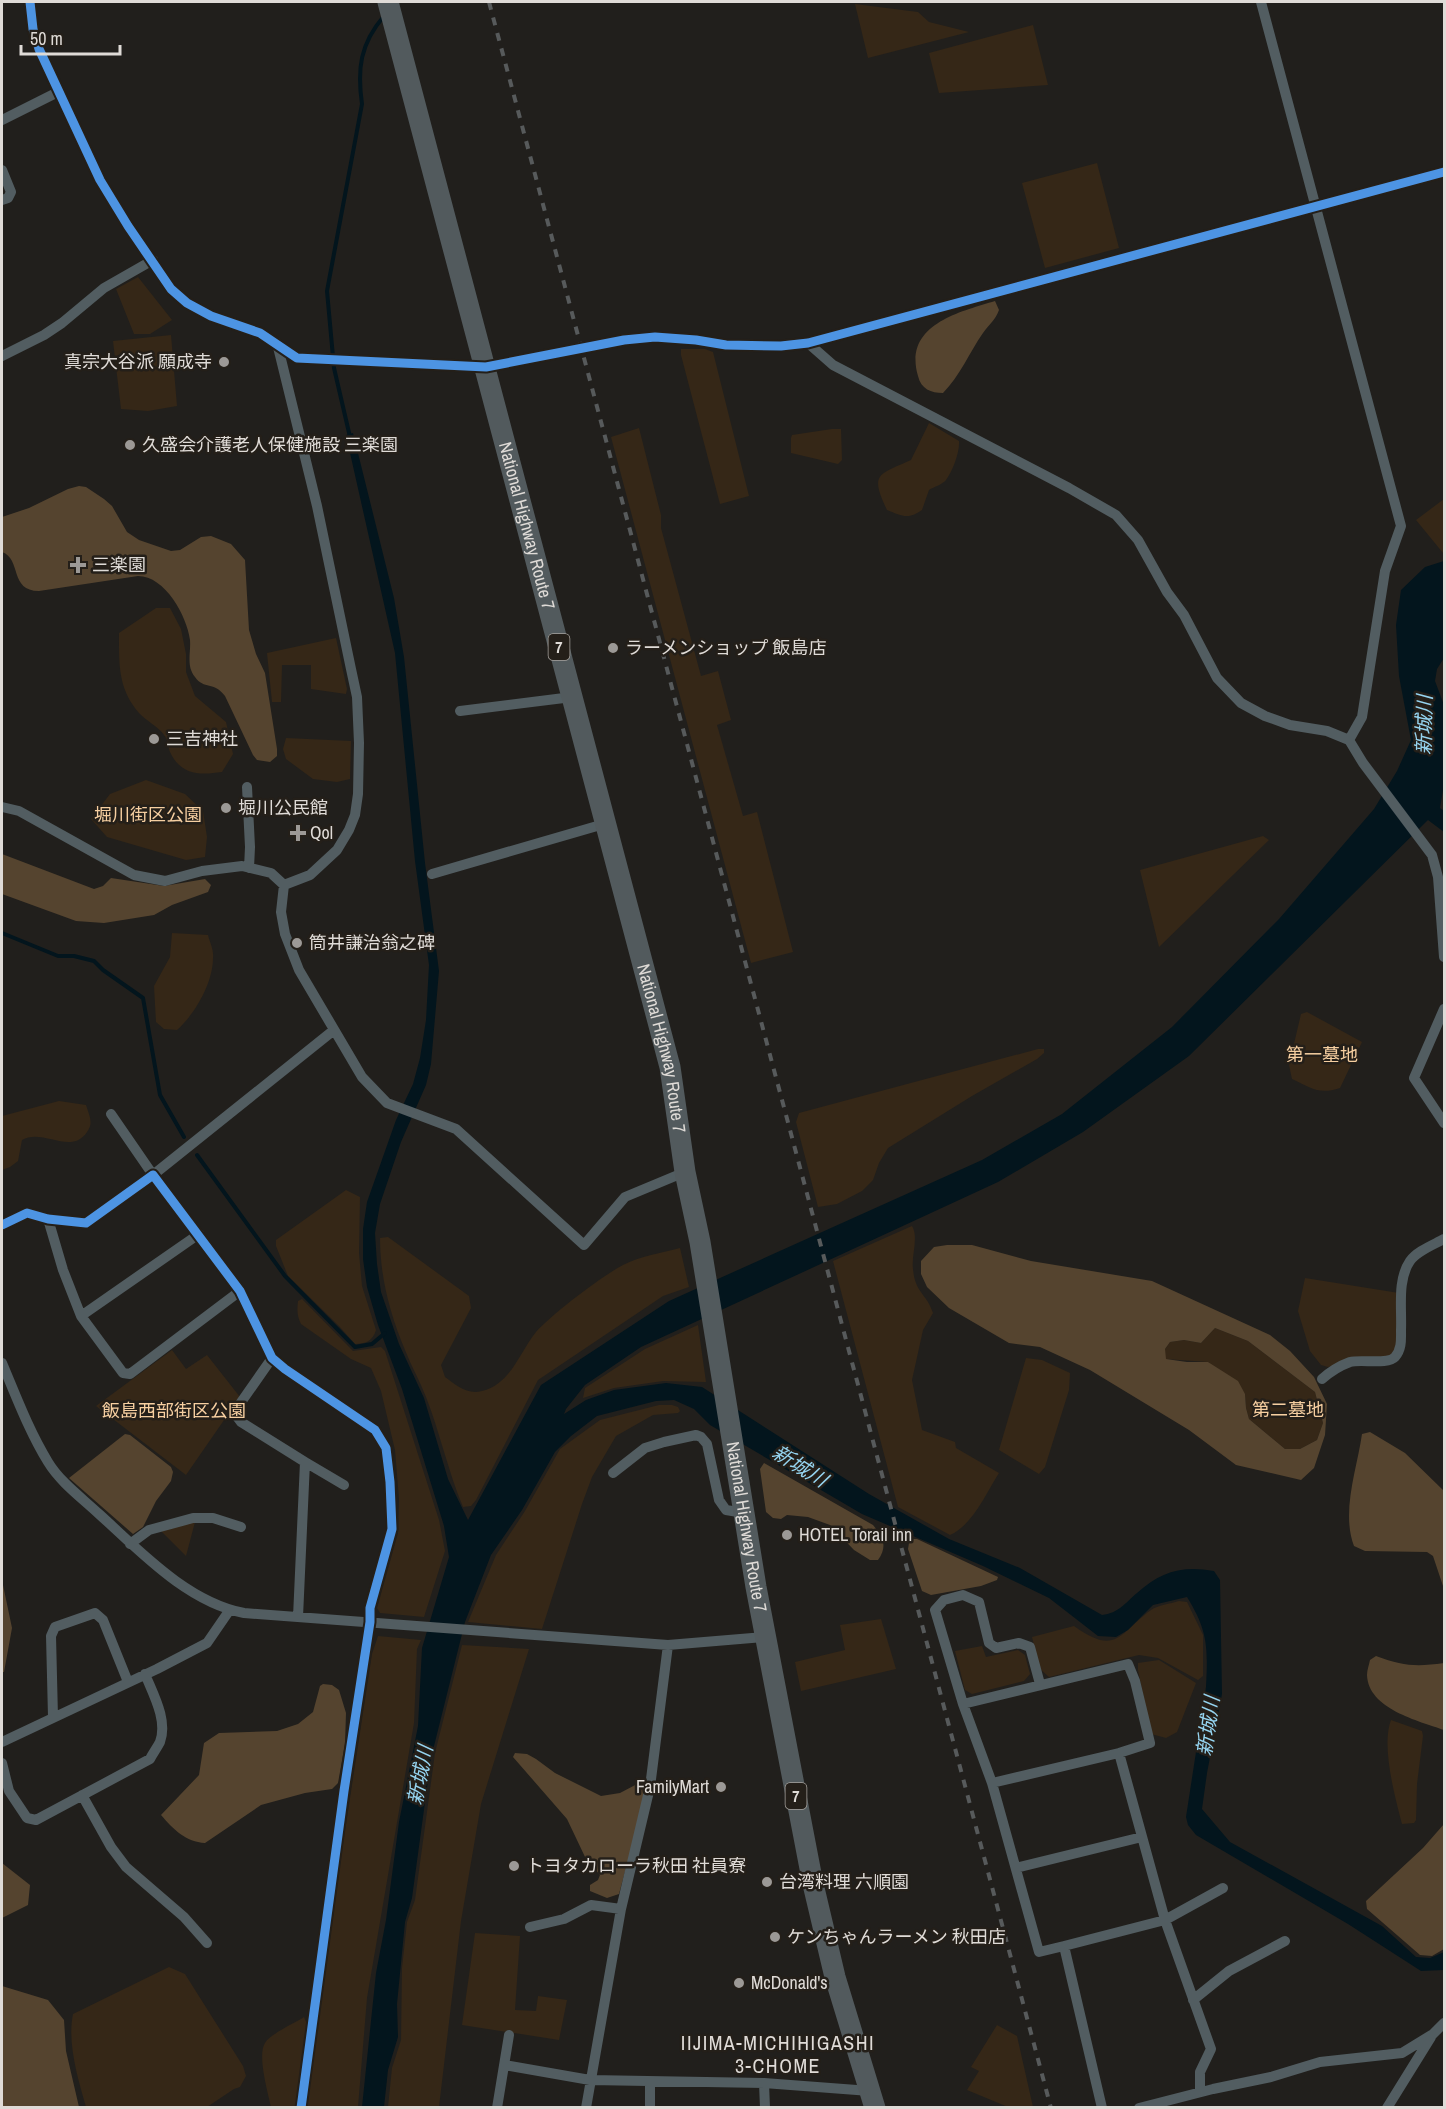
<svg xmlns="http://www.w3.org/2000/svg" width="1446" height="2109" viewBox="0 0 1446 2109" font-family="'Archivo Narrow','Noto Sans JP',sans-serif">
<rect width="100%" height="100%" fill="#211f1c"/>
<path fill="#352717" d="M855 4 918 12 929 22 969 32 868 58Z
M1033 25 1048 85 939 93 929 53Z
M1097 163 1119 248 1045 268 1022 183Z
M138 277 172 320 150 334H134L116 289Z
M171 335 177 406 148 411 121 409 113 341Z
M681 349H705L713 352 749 496 720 504 681 355Z
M929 423 959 441C960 451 953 471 946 480 943 484 934 487 929 490L922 510C908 520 902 516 887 510 870 474 877 475 911 460Z
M639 428 661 515V528L701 676 718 671 731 720 717 725 743 816 757 812 793 952 751 963 611 437Z
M832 429H841L842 460 838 464 791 453V438L792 435Z
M1444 499V553H1443L1416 520Z
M156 608H170L181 629 186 654V672L195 696 226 722 233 754 222 772C201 775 181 776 170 752 168 747 168 739 164 735 158 726 146 721 139 713 118 688 119 665 119 633Z
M336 638 347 689 346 694 311 689V665H282L281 702H272L267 653Z
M286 738 351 741 350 779 337 782 313 779 286 759 283 749Z
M146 780 185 794 203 811 207 837 205 857 186 860 107 837 91 819 110 794Z
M1263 836 1269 840 1159 947 1140 870Z
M172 933 208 935C210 943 214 950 213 958 213 983 195 1014 177 1030L164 1029 156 1022 154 986 170 957Z
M1307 1012 1362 1042 1340 1088C1319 1095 1311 1088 1292 1079L1289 1065 1301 1014Z
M1038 1049H1044V1053L1037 1059 972 1096 888 1148 879 1163 873 1180 862 1191 837 1204 818 1207 796 1122 799 1113Z
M59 1101 86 1105C89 1115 94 1123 87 1132 71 1156 43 1128 22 1140L18 1161 10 1167 2 1170V1116Z
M346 1190 360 1197 359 1253 362 1286 376 1330C373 1341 365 1344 355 1344L339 1326 288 1276 276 1246V1240Z
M912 1226C919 1237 911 1256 913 1269 915 1293 927 1294 933 1313L923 1330 912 1380 922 1430 955 1442 956 1448 999 1473C986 1493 973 1525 950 1535L898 1507 833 1261Z
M388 1237 469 1296 471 1308 441 1365 445 1377C456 1385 467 1395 482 1391 511 1384 519 1353 536 1332 552 1314 602 1276 623 1265 640 1256 662 1253 680 1248L689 1287 663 1296 538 1380 476 1500 471 1506 463 1507C448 1471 440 1433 426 1397 420 1381 411 1366 405 1350 390 1314 380 1277 380 1238Z
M1305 1278 1399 1293 1398 1344 1392 1356 1328 1367 1321 1365 1310 1351 1298 1311Z
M302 1299 353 1351 381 1347 385 1351 439 1520 445 1551 424 1617 380 1613 377 1608 398 1533 399 1499 395 1450 381 1391 371 1368 351 1359 301 1324C297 1316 297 1310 298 1301Z
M698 1325 706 1382 663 1381 614 1388 583 1398 585 1388 645 1349Z
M1215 1328 1248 1341 1315 1392 1323 1423 1317 1440 1300 1449H1285L1249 1419 1246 1408 1245 1394 1208 1362 1165 1359V1349L1170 1342 1184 1340 1201 1343Z
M172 1350 186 1369 207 1355 240 1397 186 1475 96 1406Z
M1026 1358 1042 1360 1070 1373 1069 1390 1045 1467 1039 1474 999 1450Z
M659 1405H672L678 1407 680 1411 678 1413 653 1415 616 1436 592 1477 582 1504 542 1629 468 1622 496 1555 525 1511 560 1449 600 1420Z
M195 1522 186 1556 159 1529Z
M1179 1601 1187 1602 1203 1635V1676L1198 1680 1158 1658 1139 1655 1049 1677 1040 1669 1032 1637 1074 1626C1117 1657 1119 1633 1151 1610 1158 1605 1170 1604 1179 1601Z
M881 1619 896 1669 801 1691 795 1662 845 1650 840 1625Z
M378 1636 421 1640 417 1649 414 1723 367 1998 358 2107H307L343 1844 372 1654Z
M462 1645 529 1649 481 1804 461 1921 439 2107H388L392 2068 401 2040 402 1968 407 1922 415 1900 435 1753Z
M982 1646 986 1657 1018 1650 1025 1655 1030 1674 1024 1681 972 1694 965 1690 955 1651Z
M1159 1660 1196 1683 1177 1732 1166 1738 1151 1734 1138 1670V1663Z
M1391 1720 1422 1731 1423 1736 1417 1784 1416 1820 1414 1823 1402 1824C1395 1797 1381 1746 1391 1720Z
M475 1933 520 1936 515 2010 536 2011 538 1996 567 2000 559 2040 462 2025Z
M169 1967 185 1974 243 2066 246 2076 240 2087 234 2089 207 2107H86C78 2079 67 2043 73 2014Z
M304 2017 307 2024 297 2107H271C268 2093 257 2055 265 2043 270 2034 295 2023 304 2017Z
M997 2025 1017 2036 1033 2107H1008L967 2090 979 2071 971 2067Z"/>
<path fill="#55442f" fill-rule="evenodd" d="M995 301 999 310C995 321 989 324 983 333 969 353 960 376 943 393 931 393 921 389 918 376 903 325 959 312 995 301Z
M79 486 86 487 104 499 112 506 127 532 139 540 171 551 180 550 201 537 211 536 231 544 245 560 249 630 256 654 265 673 277 749V756L270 762 257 760 253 755 225 696C214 681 204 690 195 677 186 666 191 653 190 640 187 616 165 576 138 576L39 591C9 591 22 559 2 552V517L29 508 68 489Z
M2 854 94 889 103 886 111 878 164 886 205 879 211 885 208 892 172 905 154 915 104 923 76 921 2 894Z
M947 1245H972L1031 1261 1152 1281 1270 1335 1290 1351 1314 1377 1327 1404 1325 1435 1314 1468 1301 1480 1236 1465 1189 1430 1090 1370 1040 1347 1009 1343 949 1308 927 1287 921 1274V1261L934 1247ZM1215 1328 1248 1341 1315 1392 1323 1423 1317 1440 1300 1449H1285L1249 1419 1246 1408 1245 1394 1238 1381 1208 1362H1187L1166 1359 1165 1349 1170 1342 1184 1340 1201 1343Z
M1370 1432 1405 1453 1444 1491V1589L1433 1556 1427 1552 1365 1551 1354 1546C1341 1512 1357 1469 1362 1434Z
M125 1434 130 1435 171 1467 173 1472 171 1481 156 1501 143 1527 133 1534 69 1478Z
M764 1463 873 1525C883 1537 888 1546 878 1560H870L854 1550 830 1525 808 1517 787 1515 781 1519 773 1518 766 1512 760 1469Z
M912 1539H917L998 1577 997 1580 981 1586 931 1595 922 1591 908 1549 909 1543Z
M2 1584 3 1585 12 1628 4 1672H2Z
M1376 1656C1403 1666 1416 1667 1444 1663V1730C1419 1721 1368 1709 1367 1675 1367 1670 1369 1665 1370 1660Z
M323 1684 332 1685 339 1690 346 1713 345 1744 338 1783 332 1789 305 1793 261 1805 205 1843C186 1842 173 1829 161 1815L199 1775 204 1743 219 1733 277 1731 298 1724 313 1712 320 1686Z
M515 1753 527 1754 536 1759 555 1773 601 1796 620 1793 639 1783 643 1786 646 1793 619 1894 607 1898 590 1891V1885L598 1880 600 1875 586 1859 567 1819 513 1757Z
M1444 1824V1949L1432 1956 1420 1955 1367 1909 1366 1901 1423 1848Z
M2 1863 30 1885 28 1905 2 1918Z
M2 1986 48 2000 64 2020 66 2051 79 2107H2Z"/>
<path fill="#03151d" d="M353 433 394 598 404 657 425 863 439 971 431 1064 426 1085 401 1142 380 1204 375 1233 377 1264 381 1292 399 1344 424 1398 448 1479 468 1520 541 1385 669 1301 982 1160 1062 1114 1172 1027 1279 919 1374 809 1397 771 1411 740 1399 676 1396 625 1401 590 1425 567 1444 561V658L1437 669 1435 681 1444 705V784L1440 808 1444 811V832L1428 820 1189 1056 1083 1132 998 1182 641 1347 585 1385 566 1409 564 1414 586 1400 614 1390 666 1383 702 1387 869 1494 949 1539 1020 1568 1102 1615C1119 1613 1125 1603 1137 1593 1160 1572 1182 1565 1214 1571L1220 1580 1222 1694 1207 1773 1202 1809 1230 1842 1382 1926 1416 1957 1430 1958 1444 1952V1970L1421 1971 1348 1924 1196 1835 1188 1825 1186 1817 1206 1687C1208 1647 1208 1631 1187 1597L1153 1605 1128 1630 1116 1637 1098 1636 1049 1598 983 1566 862 1514 710 1425 694 1409 674 1400 656 1401 597 1416 571 1436 555 1452 522 1510 491 1555 465 1622 431 1758 412 1898 405 1922 397 2004 398 2037 388 2070 384 2107H362L376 1973 386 1920 399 1822 418 1726 422 1648 449 1557 444 1526 402 1389 378 1325 367 1287 363 1259V1229L367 1202 396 1120 413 1084 420 1058 426 1020 429 965 415 861 395 653 346 435Z"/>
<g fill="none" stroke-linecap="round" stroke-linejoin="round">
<path stroke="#03151d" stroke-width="4" d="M350 437 334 368 327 291 362 104C357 69 360 44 384 16
M2 933 58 956H74L94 961 103 970 143 998 160 1095 184 1137
M197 1155 285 1276 355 1347 372 1344 385 1333"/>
<path stroke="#525d61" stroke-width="10" d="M30 2 33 29 39 49 100 180 128 226 171 289 187 303 211 316 260 333 297 358 486 367 624 340 655 337 696 340 726 345 781 346 808 343 1444 172
M1261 2 1401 526 1385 571 1362 717 1349 740
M2 120 58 92
M2 170 11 192 8 198 2 200
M277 343 317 506 351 669 357 697 359 743 358 794 355 815 349 830 337 850 310 875 284 885
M808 343 833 365 1069 488 1116 515 1138 540 1167 592 1184 615 1217 678 1241 703 1265 716 1290 725 1327 731 1349 740 1363 763 1432 855 1438 877 1444 957
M2 356 44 335 62 323 104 288 153 260
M460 711 572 697
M247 787 250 847 249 868
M2 807 19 811 134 875 165 881 202 871 242 866 271 873 284 885
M432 874 604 824
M284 885 281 912 285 934 299 970 362 1077 387 1103 456 1129 584 1245 625 1197 685 1172
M1444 1009 1414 1078 1444 1123
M111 1114 153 1175 334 1030
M48 1219 63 1270 81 1316 123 1373 130 1374 240 1291
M2 1225 27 1213 48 1219 86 1223 153 1175 240 1291 272 1358 285 1369 375 1430 386 1448 390 1482 392 1529 370 1608V1622L344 1791 301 2108
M81 1316 199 1234
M272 1358 237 1408 235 1414 241 1422 305 1462 298 1617
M2 1363C16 1396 29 1431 48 1462 60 1482 82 1498 99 1514 140 1551 187 1602 244 1613L668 1645 765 1637
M1322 1379C1331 1371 1339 1366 1350 1362 1361 1359 1388 1365 1395 1357 1402 1349 1401 1339 1401 1330 1402 1308 1397 1280 1410 1261 1417 1251 1433 1245 1444 1239
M305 1462 344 1485
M613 1473 645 1448 664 1442 696 1435 701 1437 707 1444 719 1500 726 1510 744 1513
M130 1544 149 1530 193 1518H213L241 1527
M1040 1684 1030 1647 1019 1643 996 1648 989 1643 979 1602 963 1595 944 1600 935 1610 963 1704 992 1783 1039 1952 1064 1946
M963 1704 1128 1664 1135 1681 1150 1743 1119 1753 992 1783
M53 1717 51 1636 55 1627 95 1613 103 1620 128 1682
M2 1742 157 1669 207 1643 229 1611
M1119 1753 1165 1920 1211 2049 1200 2072V2092
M2 1763 9 1791 27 1818 36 1820 150 1759C153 1753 157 1748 160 1742 168 1720 153 1694 145 1674
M82 1795 111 1847 126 1867 184 1917 207 1943
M1016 1868 1142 1837
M530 1927 564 1919 591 1905 621 1909
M1193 2000 1229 1971 1285 1941
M504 2065 590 2080 764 2083 870 2091
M764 2083 765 2108
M497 2108 509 2035
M586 2108 621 1909 650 1787 668 1645
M650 2108V2082
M1102 2108 1064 1946 1165 1920 1223 1888
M1139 2108 1213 2089 1271 2077 1320 2062 1402 2053 1433 2034 1444 2023
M1387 2108 1431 2037"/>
<path stroke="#525a5d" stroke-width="21" id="s1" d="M388 2 670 1067 685 1172 700 1242 756 1587 813 1884 835 1977 875 2108"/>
<path stroke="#575a5b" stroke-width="4" stroke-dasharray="8 8" stroke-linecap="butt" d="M489 2 1051 2108"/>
<g stroke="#241f19" stroke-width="13">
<path id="cycleway" d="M30 2 33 29 39 49 100 180 128 226 171 289 187 303 211 316 260 333 297 358 486 367 624 340 655 337 696 340 726 345 781 346 808 343 1444 172
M2 1225 27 1213 48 1219 86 1223 153 1175 240 1291 272 1358 285 1369 375 1430 386 1448 390 1482 392 1529 370 1608V1622L344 1791 301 2108"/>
</g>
<use href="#cycleway" stroke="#4d94e3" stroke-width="9"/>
</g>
<g fill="#9c9996" stroke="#241f19" stroke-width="2">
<circle cx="224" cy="362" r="6"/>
<circle cx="130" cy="445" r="6"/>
<path d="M75 556h6v6h6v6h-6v6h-6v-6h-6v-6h6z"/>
<circle cx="613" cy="648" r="6"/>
<circle cx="154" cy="739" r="6"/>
<circle cx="226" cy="808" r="6"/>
<path d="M295 824h6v6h6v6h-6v6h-6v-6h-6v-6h6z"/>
<circle cx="297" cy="943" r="6"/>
<circle cx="787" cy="1535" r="6"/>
<circle cx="721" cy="1787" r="6"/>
<circle cx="514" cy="1866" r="6"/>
<circle cx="767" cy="1882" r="6"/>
<circle cx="775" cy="1937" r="6"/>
<circle cx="739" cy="1983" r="6"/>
</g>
<g text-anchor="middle" stroke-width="5" stroke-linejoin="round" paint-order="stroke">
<g fill="#241f19" stroke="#a7a39e" stroke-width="1.5">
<rect x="548.5" y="634" width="21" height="26" rx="4.5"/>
<rect x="785.5" y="1783" width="21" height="26" rx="4.5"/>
</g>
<g font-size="16" font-weight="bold" fill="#dfdbd7">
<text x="559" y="653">7</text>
<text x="796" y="1802">7</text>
</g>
<g font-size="18" fill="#dfdbd7" stroke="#241f19" text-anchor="start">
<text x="212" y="368" text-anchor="end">真宗大谷派 願成寺</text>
<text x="142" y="451">久盛会介護老人保健施設 三楽園</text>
<text x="92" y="571">三楽園</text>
<text x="625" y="654">ラーメンショップ 飯島店</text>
<text x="166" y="745">三吉神社</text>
<text x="238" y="814">堀川公民館</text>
<text x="310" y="839">Qol</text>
<text x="309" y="949">筒井謙治翁之碑</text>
<text x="799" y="1541">HOTEL Torail inn</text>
<text x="709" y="1793" text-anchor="end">FamilyMart</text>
<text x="526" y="1872">トヨタカローラ秋田 社員寮</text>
<text x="779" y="1888">台湾料理 六順園</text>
<text x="787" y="1943">ケンちゃんラーメン 秋田店</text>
<text x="751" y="1989">McDonald's</text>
</g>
<g font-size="18" fill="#dfdbd7" stroke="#241f19">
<text dy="6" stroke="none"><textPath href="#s1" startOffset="542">National Highway Route 7</textPath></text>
<text dy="6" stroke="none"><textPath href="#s1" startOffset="1082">National Highway Route 7</textPath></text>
<text dy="6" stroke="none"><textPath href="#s1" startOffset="1568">National Highway Route 7</textPath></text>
</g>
<g font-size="18" fill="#f6cfa1" stroke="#241f19">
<text x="148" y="821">堀川街区公園</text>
<text x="1322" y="1061">第一墓地</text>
<text x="1288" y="1416">第二墓地</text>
<text x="174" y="1417">飯島西部街区公園</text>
</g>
<g font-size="20" font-style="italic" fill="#95d4f0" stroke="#241f19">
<text transform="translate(1424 725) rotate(-89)" y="7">新城川</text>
<text transform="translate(800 1466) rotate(32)" y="7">新城川</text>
<text transform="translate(1208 1726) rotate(-82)" y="7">新城川</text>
<text transform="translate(420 1775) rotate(-79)" y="7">新城川</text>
</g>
<g font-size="20" letter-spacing="1.5" fill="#dfdbd7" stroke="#241f19">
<text x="778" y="2050">IIJIMA-MICHIHIGASHI<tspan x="778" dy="23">3-CHOME</tspan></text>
</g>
</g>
<rect width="1446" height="2109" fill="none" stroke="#dfdbd7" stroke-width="6"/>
<path d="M21 45v9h99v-9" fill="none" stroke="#dfdbd7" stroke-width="3"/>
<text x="30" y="45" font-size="18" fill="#dfdbd7" stroke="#241f19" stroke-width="4.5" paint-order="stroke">50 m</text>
</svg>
